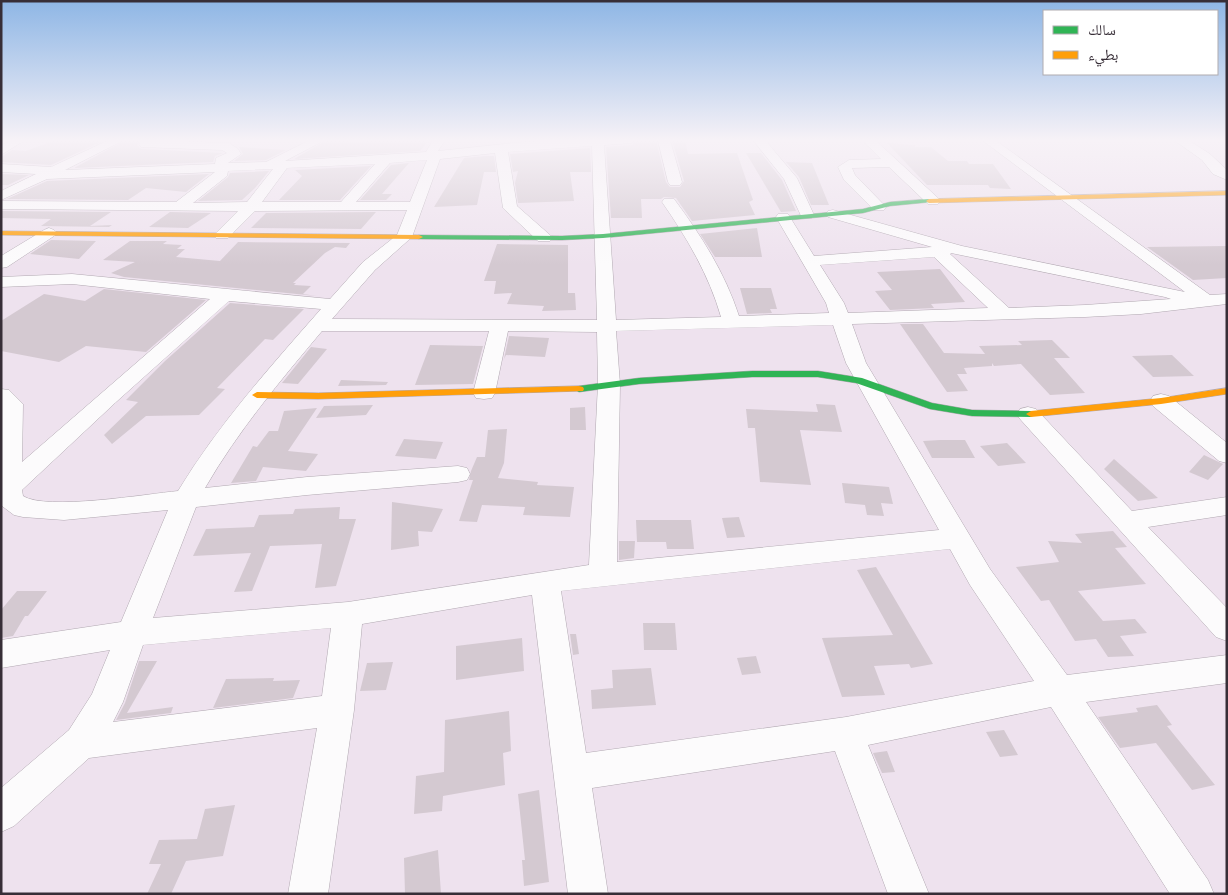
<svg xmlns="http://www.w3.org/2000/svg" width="1228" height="895" viewBox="0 0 1228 895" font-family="Georgia,'Noto Naskh Arabic',serif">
<rect width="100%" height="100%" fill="#eee2ee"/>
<path fill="#d4c9d1" d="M56 140H105L51 165 1 162V157L12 150 26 151Z
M126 140H140L137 145 141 149 223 153 215 156 213 162 74 168Z
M327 140 363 142 364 140 428 141 420 151 294 159Z
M636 140H656L666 182 670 187H680L684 181 672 140H685L688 154 737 153 753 200 749 202 755 215 692 221 676 198 664 197 661 199H641L642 218H611L606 147 632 145Z
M887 143 915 145V147H931L948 161H967L969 164H993L1011 189 990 188 988 185H927Z
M239 147 286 150 266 160 234 161 243 154Z
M590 148 591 172H570L574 201 518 203 515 183 518 171 513 172 510 154Z
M746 153H761L782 180 796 211 781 212Z
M485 156H494L496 172H484L477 205 434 207 464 158Z
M786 162 812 163 829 205H811L799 177Z
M409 163 382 194H392L386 200H360L391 165Z
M371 166 340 200H279L302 176 295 170Z
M269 171 255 188 242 200 198 201 228 177 230 173Z
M1 174 29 175 8 185H1Z
M209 174 186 192 146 188 128 200 7 199 47 181Z
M1 211 111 212 90 226 112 225 109 227 41 226 51 219 1 218Z
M170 212 211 213 188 228 149 227Z
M376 212 361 229 251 228 266 213Z
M757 228 762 257H715L700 234Z
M51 240 96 241 79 259 30 254Z
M130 241H167L163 244 182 245 177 249H185L176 257 220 261 238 242 350 243 346 248 335 247 325 253 293 283H296L294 285 311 286 303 294 317 296 124 277 111 273 135 262 103 260Z
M497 244 568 245V293H575L576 310 542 311 544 306 507 304 512 293 494 294 496 281H484Z
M1227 246V278L1193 280 1147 247Z
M940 269 965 302 931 304 934 308 890 310 875 291 892 290 877 272Z
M740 288H771L777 309H770L772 313 747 314Z
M104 289 206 300 146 352 86 346 59 362 1 351V321L44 294 85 301Z
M230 303 304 309 273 340 265 339 217 388 225 389 199 415 146 416 112 444 104 435 138 402 126 400 165 361Z
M900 324H923L944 353 985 354 979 346 1022 345 1018 341 1052 340 1070 358H1054L1085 393 1050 395 1021 364 994 366 992 363V366L964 368 967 374H957L968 391 947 392Z
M509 336 549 338 545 357 506 355 504 359Z
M430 345 483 346 473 384 415 385Z
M311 347 327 349 298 384 282 383Z
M1172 355 1194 376 1153 377 1132 356Z
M341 380 388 382 386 385 338 386Z
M816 404 835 405 842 432 800 430 811 485 760 482 755 428H748L746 409 818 412Z
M373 405 366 415 316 418 324 406Z
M585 407 586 430H570V408Z
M317 408 288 451 318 454 306 471 263 467 256 481 231 483 253 446 257 447 269 431H278L284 411Z
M507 429 504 463 498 478 538 482 537 485 574 487 570 517 523 515 525 507 482 505 477 522 459 521 473 480H469L471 471 477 457H485L488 430Z
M404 439 443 442 436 459 395 456Z
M940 440H965L975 458H932L923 441Z
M1007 443 1026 463 998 466 980 446Z
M1204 455 1223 464 1208 480 1189 472Z
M1114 459 1158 498 1138 501 1104 469Z
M842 483 889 487 893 504 881 503 884 516 867 515 865 505 845 503Z
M392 502 443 509 432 532 418 531 419 546 391 550Z
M340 507 339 519H356L336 586 315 588 322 544 270 546 252 591 234 592 251 553 193 556 206 529 254 527 259 515 293 514 295 509Z
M739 517 745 537 727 538 722 518Z
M636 520H691L694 549H667L666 542H637Z
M1113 531 1127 547 1115 548 1146 584 1078 591 1103 621 1135 619 1147 633 1120 636 1134 656 1108 657 1096 639 1075 641 1049 600 1041 601 1016 567 1059 562 1048 541 1082 543 1075 534Z
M619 541H635L634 558 619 560Z
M876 567 933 664 911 668 909 664 874 666 885 695 842 697 822 638 893 635 857 570Z
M17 591H47L28 616H25L13 636 1 638V610Z
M643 623H675L677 650H644Z
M570 634H576L579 654 573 655Z
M522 638 524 671 456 680V646Z
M756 656 761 673 742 675 737 658Z
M139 661H157L127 713 173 707 171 713 116 720 125 703Z
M393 662 386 690 360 691 367 663Z
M651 668 656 705 592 709 591 690 613 688 612 670Z
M274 678 273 681 300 680 293 698 213 708 226 679Z
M1157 705 1172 725 1167 726 1215 785 1192 790 1156 743 1120 748 1098 717 1138 712 1136 708Z
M509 711 511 751 503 753 505 785 443 796 442 811 414 814 416 776 444 772 445 720Z
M1004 730 1018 755 1000 757 986 732Z
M887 751 895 772 882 773 873 753Z
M539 790 549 882 524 886 522 860H525L518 794Z
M235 805 223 856 186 861 171 894H147L161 864H149L159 840 197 839 205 809Z
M438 850 441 894H405L404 858Z"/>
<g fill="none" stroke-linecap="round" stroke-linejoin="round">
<g stroke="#b1a8b1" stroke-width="1">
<path id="street" d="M11 140H25L1 155V146Z
M109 140H124L65 170 215 164 216 158 227 153 222 150 141 147 139 144 141 141 145 140 229 143 238 149 241 154 228 163 266 162 310 140H325L285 161 426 152 433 140H445L438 151 523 142 571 140H634L632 143 604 145 616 320 721 317C709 275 687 238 662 202L664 199H674C701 235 725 273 739 316L829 313 826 303 776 217 778 214H788L814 256 932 247 828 217 826 214 828 211 833 210 962 246 1185 292 982 140H995L1210 295 1227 294V304L1141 314 1085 317 852 324 866 363 990 569 1067 675 1227 655V683L1086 702 1208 880 1214 894H1170L1051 707 868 745 929 894H888L835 751 592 788 608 894H568L532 595 362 624 354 710 328 894H288L317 728 89 758 14 826 1 832V788L69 730 92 694 110 650 1 668V640L121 622 168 510 64 520 23 517 14 515 2 506 1 389 9 390 23 404 22 462 210 299 72 284 1 287V277L72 274 330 299 363 262 397 235 407 210 255 211 228 238H216L214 235 238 211 1 209V201L176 202 215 172 47 179 1 200V191L36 174 1 172V164L51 167ZM592 146 597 320 332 319 375 270 412 237 440 159 495 153 503 208 538 241H550L552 238 550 235 517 206 508 152ZM427 160 410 202H356L390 163ZM375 164 341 202H262L287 168ZM273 169 247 202 193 203 227 176 228 171ZM951 253 1165 297 1171 299 1085 305 1009 308 950 254ZM934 257 988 308 848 313 844 303 820 265ZM229 301 321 309C270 367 218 425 178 491 147 494 46 511 23 496L22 490 115 403ZM833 325 846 363 939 530 617 562 620 384 616 331ZM322 331H489L473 393 476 398 484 399 492 398 495 393 508 331 597 332 598 384 589 565 348 602 153 618 196 507 307 495 458 482 467 480 470 474 467 468 458 466 307 477 205 488C238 431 280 381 322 331ZM950 549 970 585 1034 681 846 717 586 753 561 591ZM331 628 322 696 113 722 123 702 143 645Z
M658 140H670L682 182 680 185H670L668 182Z
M753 140H765L797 178 814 215 812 218H802L784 179Z
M862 140H875L938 198 940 201 938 204H928L889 167 852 168 855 175 886 207 884 210H874L844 180 838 167 849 160 881 159Z
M1174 140H1188L1210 154 1227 170V180L1213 174 1202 160Z
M49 228 54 230 57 233 54 236 7 267 1 268V256L44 230Z
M1161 394 1169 396 1227 443V463L1219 461 1153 406 1150 401 1153 396Z
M1028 407 1036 409 1132 511 1227 497V515L1148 527 1227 608V641L1216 637 1020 419 1017 414 1020 409Z"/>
</g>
<g stroke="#b1a8b1" stroke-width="1">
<path id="fast" d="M929 199 932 201 931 202 890 206 863 213 603 238 562 240 419 239 415 237 419 235 562 236 603 234 863 209 890 202Z
M752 371H818L862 378 932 403 972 410 1031 411 1036 414 1031 417 972 416 930 409 856 383 818 377H752L639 384 579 392 574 389 579 386 639 378Z"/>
</g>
<g stroke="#b1a8b1" stroke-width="1">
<path id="slow" d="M1227 191V195L929 203 926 201 929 199Z
M1 231 419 235 423 237 419 239 1 235Z
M579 386 583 387 584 389 583 391 318 399 257 398 252 395 257 392 318 393Z
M1227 388V394L1161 404 1031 417 1026 414 1031 411 1161 398Z"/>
</g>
<use href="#street" fill="#fcfbfc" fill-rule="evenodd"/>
<use href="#fast" fill="#30b455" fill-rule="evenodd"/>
<use href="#slow" fill="#ff9f0a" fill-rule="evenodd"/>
</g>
<linearGradient id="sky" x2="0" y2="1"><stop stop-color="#8eb6e5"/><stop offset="0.53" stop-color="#f7f2f7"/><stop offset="1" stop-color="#f7f2f7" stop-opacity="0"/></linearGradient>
<rect width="1228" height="265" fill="url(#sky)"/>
<rect width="1228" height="895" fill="none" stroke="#372e37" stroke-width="5"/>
<rect x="1043" y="10" width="175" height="65" fill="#ffffff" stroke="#afabaf"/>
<rect x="1053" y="26" width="25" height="8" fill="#30b455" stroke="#afabaf"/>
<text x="1088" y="35" font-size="15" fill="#372e37">سالك</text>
<rect x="1053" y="51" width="25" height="8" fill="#ff9f0a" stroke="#afabaf"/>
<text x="1088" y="60" font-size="15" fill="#372e37">بطيء</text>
</svg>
